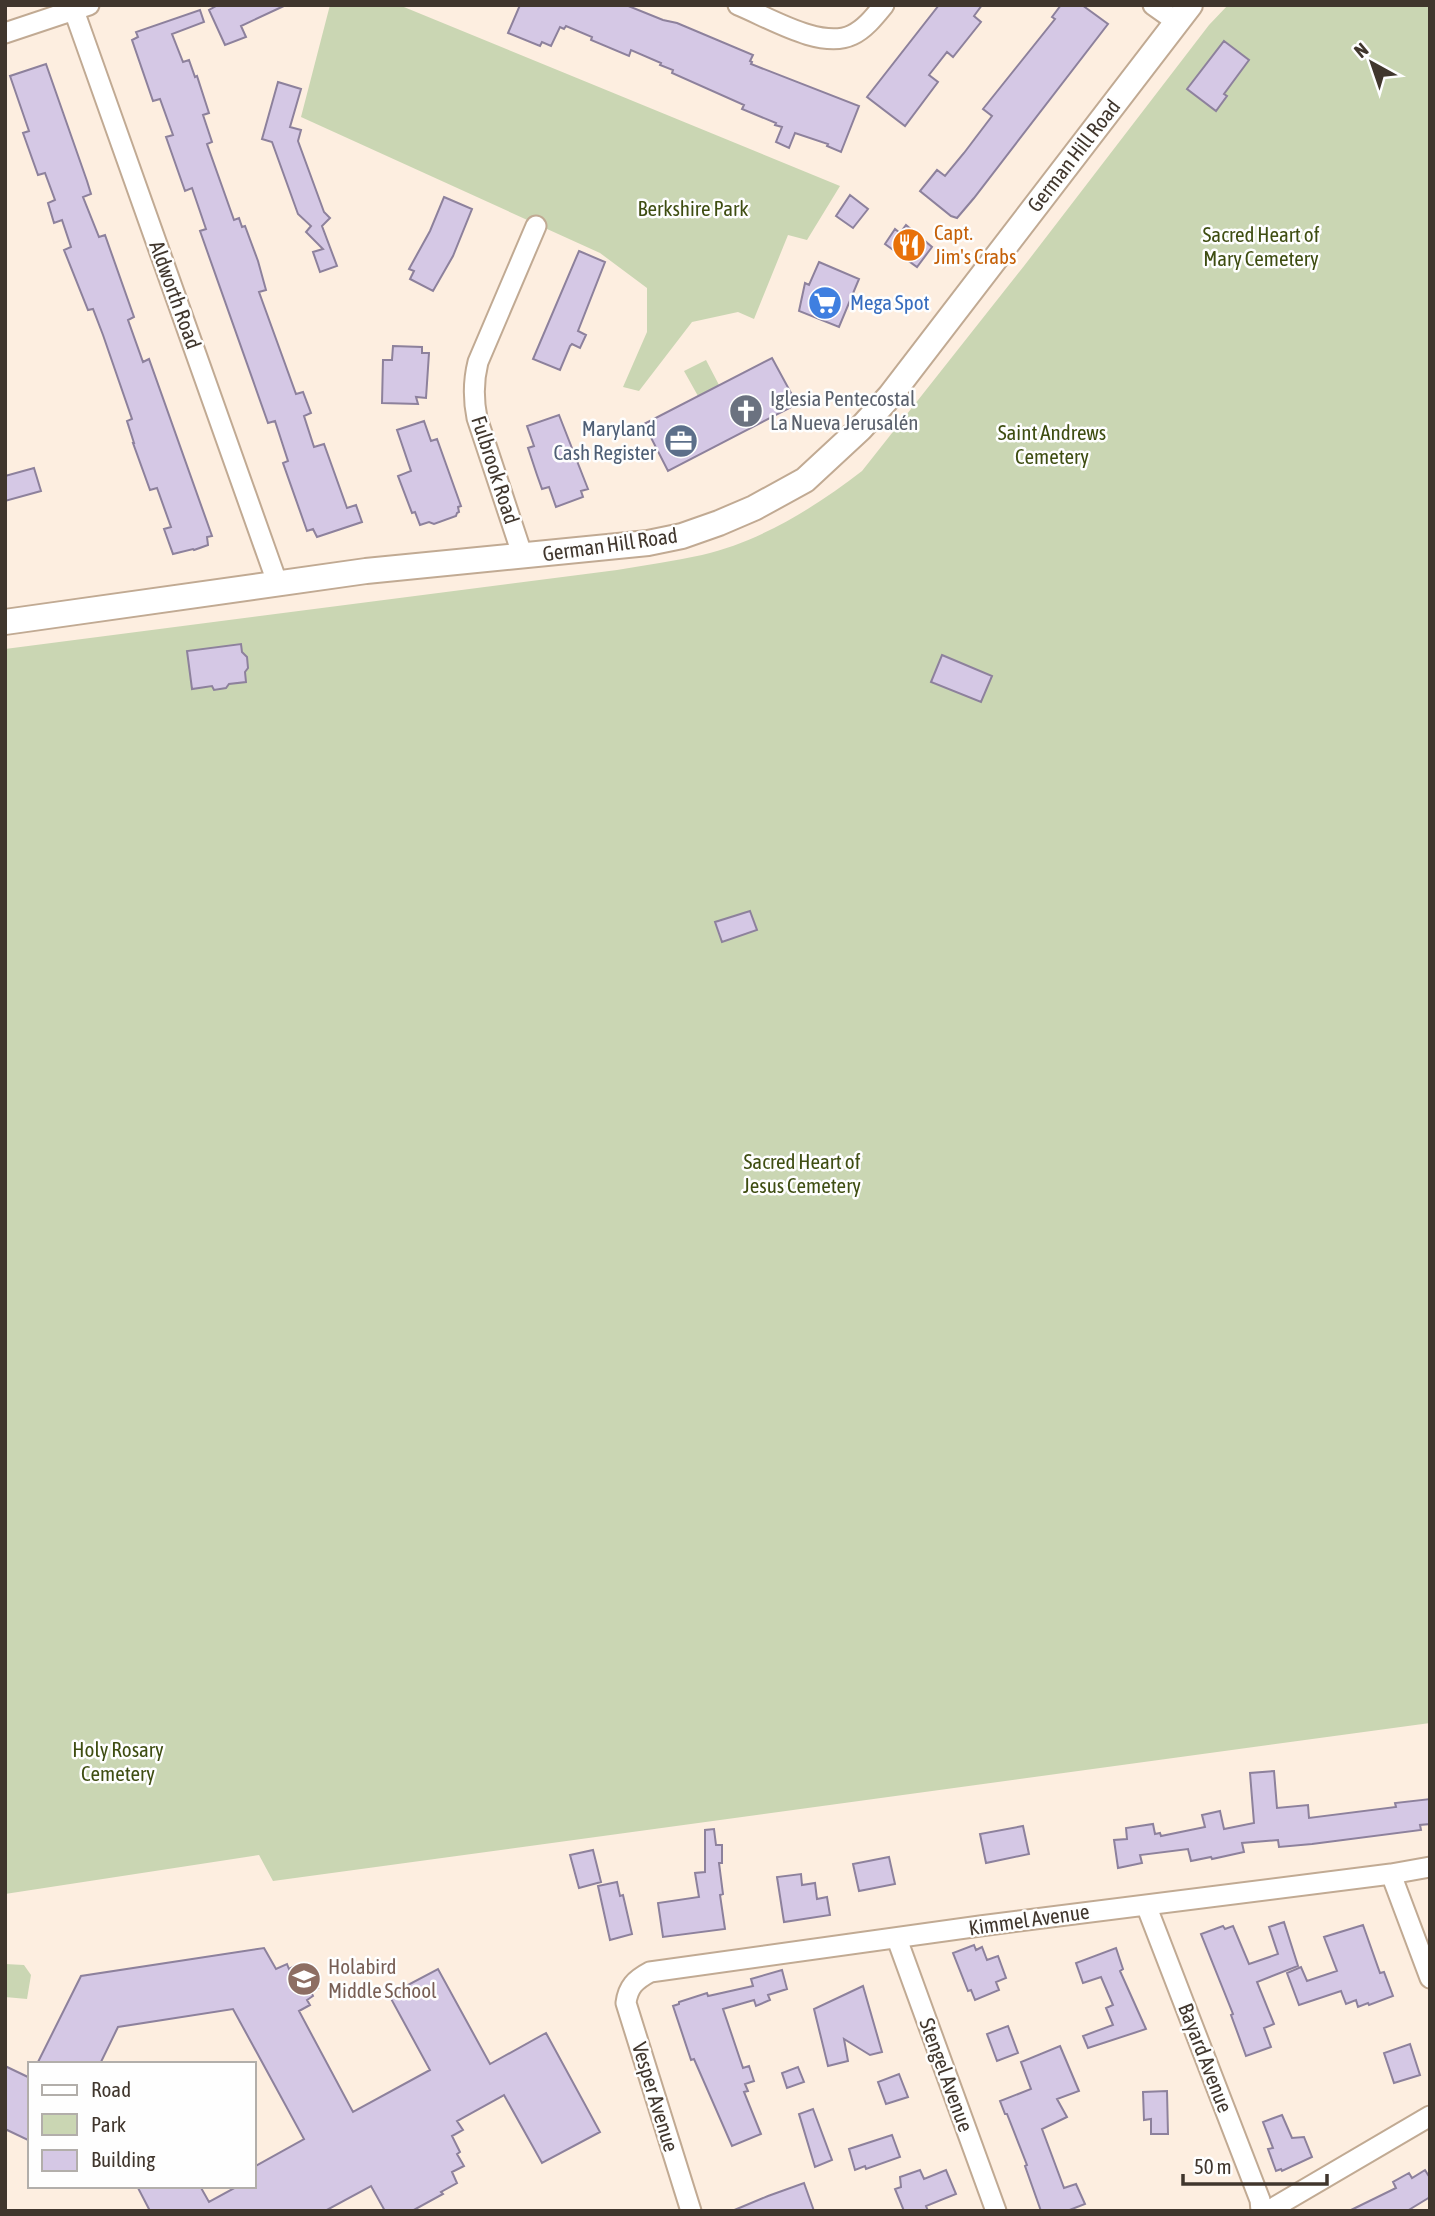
<svg xmlns="http://www.w3.org/2000/svg" width="1435" height="2216" viewBox="0 0 1435 2216" font-family="'Asap Condensed',sans-serif">
<rect width="100%" height="100%" fill="#fdeee0"/>
<path fill="#cad6b3" d="M330 5H399L840 186 807 240 788 235 754 319 738 312 692 322 639 391 623 387 647 332V288L600 253 301 117Z
M1228 5H1430V1723L273 1881 259 1855 5 1894V649L617 570C645 565 674 561 702 555 761 541 814 508 862 471L1024 266 1209 25Z
M706 360 719 385 698 396 684 371Z
M5 1964 24 1965 31 1975 27 1999 5 1997Z"/>
<path fill="#d5c8e5" stroke="#8d819c" stroke-width="2" d="M218 5H286L241 26 246 37 225 45 209 10Z
M520 5H626L663 20 677 23 753 55 750 61 752 62 751 64 859 106 841 152 827 146 828 144 795 133 789 148 776 142 782 127 775 125 776 123 742 109 744 105 672 73 673 70 660 65 661 63 631 50 629 56 591 40 592 37 566 26 564 29 560 27 551 46 542 42 540 46 508 33Z
M939 5H982L974 16 981 22 953 57 947 52 929 75 938 82 905 126 867 97Z
M1061 5H1082L1108 24 974 198 957 218 951 216 920 191 937 170 945 176 964 153 992 116 983 109 1055 19 1052 17Z
M200 10 204 22 172 34 183 62 189 60 195 77 197 76 209 113 203 115 212 142 207 144 234 220 239 218 242 227 245 226 258 261 266 290 259 292 296 394 303 392 311 413 304 416 314 447 324 444 347 508 356 505 362 522 317 537 313 529 307 531 283 463 288 461 275 421 268 423 200 231 206 229 192 188 185 191 166 137 173 135 160 99 153 101 132 40 138 37 136 32Z
M1224 41 1249 60 1224 94 1227 96 1216 111 1187 89Z
M46 64 87 181 91 194 83 197 99 237 105 235 134 317 128 320 143 362 149 359 212 536 207 537 208 545 194 550 193 549 173 554 164 529 171 527 157 488 150 490 133 443H134L127 421 132 419 103 335 93 309 88 310 64 250 71 247 62 220 54 223 48 203 55 200 45 173 38 175 23 133 29 131 10 76Z
M278 82 301 89 290 127 301 130 298 141 324 212 330 218 322 226 337 266 320 272 313 252 323 249 306 232 311 226 298 214 272 142 262 139Z
M850 195 868 209 853 228 836 216Z
M444 197 472 209 453 256 433 291 410 279 414 271 409 269 430 231Z
M906 225 932 247 917 267 885 244 895 229 900 233Z
M579 251 605 262 578 331 586 335 580 348 572 344 570 346 560 370 533 359Z
M819 262 859 279 839 327 799 311 805 283 809 285Z
M393 346 422 347V353H429L426 398 416 397 418 404 382 403 383 360H392Z
M772 358 797 404 668 471 644 424Z
M559 415 588 489 581 491 583 497 556 507 549 487 542 489 537 475 528 448 534 446 527 426Z
M424 421 431 441 437 439 461 506 458 507 459 512 457 513 456 516 434 524 429 522 420 525 415 512 412 513 398 476 411 471 397 430Z
M34 468 41 491 5 501V476Z
M241 644 242 652 247 657 248 668 245 672 246 682 229 684 226 688 214 690 212 686 192 689 187 651Z
M942 655 992 676 981 702 931 682Z
M750 911 757 930 722 942 715 922Z
M1274 1771 1277 1808 1308 1805 1309 1818 1396 1807 1395 1803 1430 1799V1824L1420 1825 1421 1830 1312 1844 1279 1847 1278 1840 1242 1843 1244 1852 1212 1859 1211 1857 1191 1861 1188 1849 1140 1855 1142 1863 1118 1868 1114 1840 1127 1839 1126 1828 1153 1824 1155 1834 1160 1833 1161 1836 1205 1827 1202 1815 1220 1811 1224 1829 1254 1823 1250 1773Z
M1023 1826 1029 1854 986 1863 980 1834Z
M714 1829 716 1845H722V1863H719L723 1894 720 1895 725 1929 663 1937 658 1903 699 1897 695 1873 705 1872V1830Z
M593 1850 601 1882 579 1888 570 1855Z
M889 1857 895 1884 859 1891 853 1864Z
M801 1874 802 1885 815 1883 817 1899 827 1897 830 1915 784 1922 777 1877Z
M617 1882 620 1896 623 1895 632 1934 610 1940 598 1886Z
M1284 1922 1298 1966 1257 1982 1274 2024 1264 2028 1271 2047 1246 2056 1231 2015 1233 2014 1201 1934 1223 1926 1225 1929 1233 1926 1249 1964 1278 1954 1269 1927Z
M1363 1925 1380 1973 1384 1972 1393 1996 1369 2005 1368 2003 1358 2007 1356 2000 1346 2004 1341 1991 1299 2005 1287 1973 1301 1967 1307 1981 1337 1971 1324 1937Z
M974 1945 976 1950 982 1947 987 1960 998 1956 1006 1978 996 1982 999 1990 975 2000 971 1990 968 1991 953 1953Z
M264 1948 276 1969 287 1964 289 1969 297 1965 299 1970 306 1965 318 1988 311 1992 313 1996 307 2000 310 2005 299 2011 353 2112 430 2070 389 1995 438 1969 490 2064 546 2033 600 2132 542 2163 504 2095 457 2121 463 2130 452 2136 460 2152 457 2154 464 2166 452 2172 457 2183 441 2192 443 2194 412 2211H385L371 2186 325 2211H150L137 2186H200L209 2202 238 2186H254V2167L304 2139 233 2009 118 2027 100 2064H37L81 1976Z
M1116 1948 1123 1969 1120 1971 1146 2029 1088 2048 1083 2036 1113 2025 1106 2008 1113 2005 1101 1977 1083 1983 1076 1963Z
M782 1970 787 1989 768 1995 770 2000 756 2006 754 2000 723 2009 743 2068 749 2066 754 2081 745 2084 748 2091 744 2092 761 2134 732 2146 694 2059 691 2060 673 2006 679 2004V2002L707 1993 708 1996 753 1986 751 1979Z
M863 1986 882 2052 870 2055 844 2039 848 2061 828 2066 814 2009Z
M1008 2026 1018 2053 997 2061 987 2034Z
M1410 2044 1420 2075 1394 2083 1384 2053Z
M1060 2046 1079 2091 1057 2099 1067 2117 1042 2129 1064 2188 1076 2184 1085 2204 1067 2211H1041L1025 2166 1027 2165 1007 2114H1005L1000 2101 1031 2089 1021 2062Z
M5 2066 30 2078V2141L5 2129Z
M798 2067 804 2082 787 2088 782 2073Z
M899 2074 908 2097 886 2104 878 2082Z
M1167 2091 1168 2134H1151V2119L1144 2120 1143 2092Z
M813 2109 832 2160 815 2167 799 2114Z
M1282 2115 1292 2138 1304 2137 1312 2157 1282 2171 1281 2169 1276 2171 1268 2149 1273 2148 1263 2122Z
M892 2135 900 2157 866 2169 865 2166 855 2170 849 2149Z
M920 2170 924 2179 946 2170 956 2194 926 2206 928 2211H904L895 2189 901 2187 900 2177Z
M1425 2170 1430 2178V2197L1407 2211H1349L1396 2188 1393 2182 1409 2173 1412 2178Z
M804 2183 814 2211H732L768 2196Z"/>
<g fill="none" stroke-linecap="round" stroke-linejoin="round">
<g stroke="#c1aa93" stroke-width="23">
<path id="minor" d="M72 5 278 585
M738 5C768 17 821 50 852 35 865 29 875 16 884 5
M1153 5 1177 22
M5 33 89 5
M523 557 477 418C473 398 473 382 478 362L536 226
M1391 1874 1430 1978
M1146 1905 1260 2200 1261 2211
M897 1939 996 2211
M691 2211 626 2003C628 1987 635 1980 650 1972L980 1926 1391 1874 1430 1867
M1268 2211 1430 2116"/>
</g>
<g stroke="#c1aa93" stroke-width="28">
<path id="tertiary" d="M5 622 366 571 648 543 682 536 719 523 754 508 805 480 860 429 890 396 1190 5"/>
</g>
<use href="#minor" stroke="#fff" stroke-width="19"/>
<use href="#tertiary" stroke="#fff" stroke-width="24"/>
</g>
<defs>
<g id="restaurant-disc" transform="scale(1.75)"><circle r="9.5" fill="#e8710a" stroke="#fefefe"/><path d="M-5-6h1v4h1v-4h1v4h1v-4h1v5L-1.5 .5V6h-2V.5L-5-1ZM5-6V6H3V1.5H1.5Q1.5-4 5-6Z" fill="#fff"/></g>
<g id="supermarket-disc" transform="scale(1.75)"><circle r="9.5" fill="#3f7fe0" stroke="#fefefe"/><path d="M-6-5.5h2.5l.6 2H6L4.5 2H-2.5L-4.4-4H-6ZM-1.5 3.2a1.3 1.3 0 1 0 .1 0ZM3 3.2a1.3 1.3 0 1 0 .1 0Z" fill="#fff"/></g>
<g id="church-disc" transform="scale(1.75)"><circle r="9.5" fill="#6b7280" stroke="#fefefe"/><path d="M-1.2-6h2.4v3.5h3.3v2.4h-3.3V6h-2.4V-.1h-3.3v-2.4h3.3Z" fill="#fff"/></g>
<g id="office-disc" transform="scale(1.75)"><circle r="9.5" fill="#5c6f8a" stroke="#fefefe"/><path d="M-6-3h4V-5.5h4V-3h4V5H-6ZM-1-4.5V-3h2v-1.5ZM-6 0V1H6V0Z" fill="#fff"/></g>
<g id="school-disc" transform="scale(1.75)"><circle r="9.5" fill="#8d6e63" stroke="#fefefe"/><path d="M0-5L7-2L0 1L-7-2ZM-4 1L0 2.5L4 1V4Q0 6-4 4Z" fill="#fff"/></g>
</defs>
<g fill-rule="evenodd">
<use href="#restaurant-disc" x="909" y="245"/>
<use href="#supermarket-disc" x="825" y="303"/>
<use href="#church-disc" x="746" y="411"/>
<use href="#office-disc" x="681" y="441"/>
<use href="#school-disc" x="304" y="1979"/>
</g>
<g text-anchor="middle" stroke-width="5" stroke-linejoin="round" paint-order="stroke">
<g font-size="21" fill="#40362d" stroke="#fefefe">
<text transform="translate(1074 156) rotate(-52)" y="7">German Hill Road</text>
<text transform="translate(175 295) rotate(70)" y="7">Aldworth Road</text>
<text transform="translate(495 470) rotate(72)" y="7">Fulbrook Road</text>
<text transform="translate(610 545) rotate(-8)" y="7">German Hill Road</text>
<text transform="translate(1029 1920) rotate(-8)" y="7">Kimmel Avenue</text>
<text transform="translate(1205 2058) rotate(69)" y="7">Bayard Avenue</text>
<text transform="translate(946 2075) rotate(70)" y="7">Stengel Avenue</text>
<text transform="translate(655 2097) rotate(73)" y="7">Vesper Avenue</text>
</g>
<g font-size="21" fill="#3e4d11" stroke="#fefefe">
<text x="693" y="216">Berkshire Park</text>
<text x="1261" y="242">Sacred Heart of<tspan x="1261" dy="24">Mary Cemetery</tspan></text>
<text x="1052" y="440">Saint Andrews<tspan x="1052" dy="24">Cemetery</tspan></text>
<text x="802" y="1169">Sacred Heart of<tspan x="802" dy="24">Jesus Cemetery</tspan></text>
<text x="118" y="1757">Holy Rosary<tspan x="118" dy="24">Cemetery</tspan></text>
</g>
<g font-size="21" fill="#c56008" stroke="#fefefe" text-anchor="start">
<text x="934" y="240">Capt.<tspan x="934" dy="24">Jim's Crabs</tspan></text>
</g>
<g font-size="21" fill="#366cbe" stroke="#fefefe" text-anchor="start">
<text x="850" y="310">Mega Spot</text>
</g>
<g font-size="21" fill="#5b616d" stroke="#fefefe" text-anchor="start">
<text x="770" y="406">Iglesia Pentecostal<tspan x="770" dy="24">La Nueva Jerusalén</tspan></text>
</g>
<g font-size="21" fill="#4e5e75" stroke="#fefefe" text-anchor="end">
<text x="656" y="436">Maryland<tspan x="656" dy="24">Cash Register</tspan></text>
</g>
<g font-size="21" fill="#785e54" stroke="#fefefe" text-anchor="start">
<text x="328" y="1974">Holabird<tspan x="328" dy="24">Middle School</tspan></text>
</g>
</g>
<rect width="1435" height="2216" fill="none" stroke="#40362d" stroke-width="14"/>
<rect x="28" y="2062" width="228" height="126" fill="#fefefe" stroke="#b2aeaa" stroke-width="2"/>
<rect x="42" y="2085" width="35" height="10" fill="#ffffff" stroke="#b2aeaa" stroke-width="2"/>
<text x="91" y="2097" font-size="21" fill="#40362d">Road</text>
<rect x="42" y="2114" width="35" height="21" fill="#cad6b3" stroke="#b2aeaa" stroke-width="2"/>
<text x="91" y="2132" font-size="21" fill="#40362d">Park</text>
<rect x="42" y="2150" width="35" height="21" fill="#d5c8e5" stroke="#b2aeaa" stroke-width="2"/>
<text x="91" y="2167" font-size="21" fill="#40362d">Building</text>
<g transform="translate(1372 63) rotate(320)" stroke="#fefefe" stroke-width="5" paint-order="stroke">
<path d="M0-5L12 26L0 18L-12 26Z" fill="#40362d"/>
<text y="-10" font-size="19" font-weight="bold" text-anchor="middle" fill="#40362d">N</text>
</g>
<path d="M1183 2174v10h144v-10" fill="none" stroke="#40362d" stroke-width="3.5"/>
<text x="1194" y="2174" font-size="21" fill="#40362d" stroke="#fefefe" stroke-width="5" paint-order="stroke">50 m</text>
</svg>
